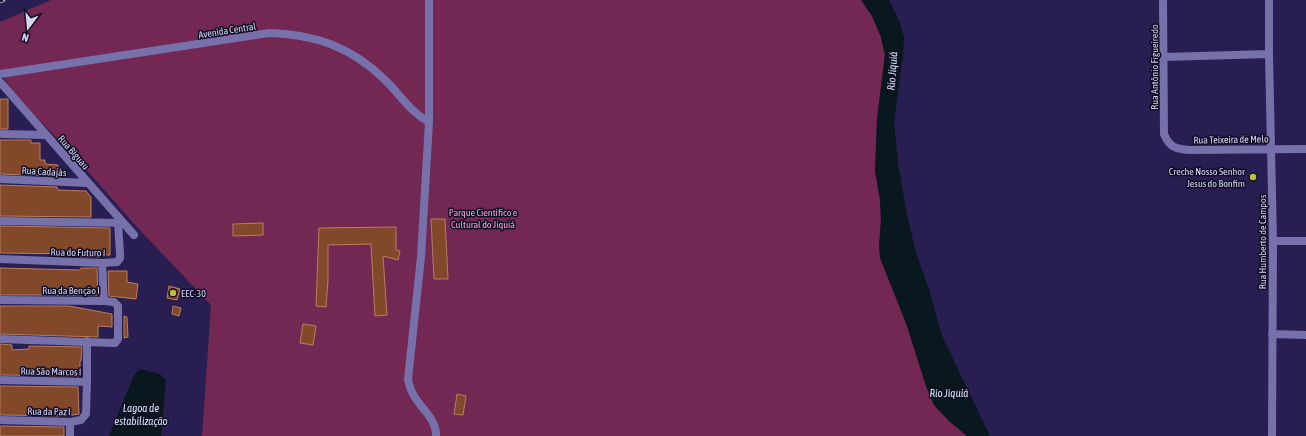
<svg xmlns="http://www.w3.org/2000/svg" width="1306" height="436" viewBox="0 0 1306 436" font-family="'Asap Condensed',sans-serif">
<rect width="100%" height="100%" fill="#281e51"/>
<path fill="#732753" d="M51 0H861L872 16 881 37 885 55 877 119 875 171 880 200 881 220 879 247 907 326 926 386 934 405 948 420 967 436H202L211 305 136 226 75 157 18 98 0 73V22Z"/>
<path fill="#09181e" d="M861 0H889L900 23 904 37 903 56 894 122 898 163 907 215 916 253 929 289 942 336 990 436H967L948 420 934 405 926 386 907 326 880 258 879 247 881 220 880 200 875 171 877 119 885 55 881 37 872 16Z
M140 369 160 374 166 380 161 436H109L134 375Z"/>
<path fill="#81482a" stroke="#bb7e5e" d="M0 99H8V129H0Z
M0 140H31V143H40V160H45V164L58 165 57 176 0 174Z
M0 185 57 187 58 190 86 191 91 197V217L0 216Z
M431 219H445L448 279H434Z
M263 223V235L233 236V224Z
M0 226 110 228V255H99V257H81V254L0 253Z
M396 227V250L400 251 398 260 383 256 387 315 375 316 371 244 328 245V280L326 307 316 306 319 228Z
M0 268 80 270 81 268H97L98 295H0Z
M108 271H127V282L138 284 136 299 109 296Z
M169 286 180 289 177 300 167 298Z
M0 306H69L112 314V327L98 326V337L0 334Z
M173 306 181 308 179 316 172 314Z
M124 316 127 317V318L128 337 124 338Z
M303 324 316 326 313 345 300 343Z
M0 344 12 345V350L29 349V346L82 347 81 361H80V376L0 375Z
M0 386 78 387 79 414 66 416 0 415Z
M457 394 466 396 463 415 454 414Z
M0 426 64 427V436H0Z"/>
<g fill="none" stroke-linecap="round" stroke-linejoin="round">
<path stroke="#7670ab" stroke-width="8" d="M429 0V122L421 257 408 379C409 384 410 389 413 394 420 408 437 419 436 436
M1163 0 1164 134C1169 147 1176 149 1189 150L1306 149
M1269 0V54L1273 241 1272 436
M1164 57 1269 54
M0 74 269 33C314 34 352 47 385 80 400 94 410 112 429 122
M0 82 134 235
M0 134 46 135
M0 179 88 183
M0 221 123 223
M1273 241H1306
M0 259 102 263 117 262 120 258V254L118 223
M0 300 104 301 102 263
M1272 334 1306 335
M0 339 115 343 118 339V306L114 302 104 301
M0 380 87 382V341
M0 420 70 422 81 420 86 414 87 382
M70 436V422"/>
<g stroke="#b7b3d8" stroke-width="4.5">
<path id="rail" d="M0 1 3 0"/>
</g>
<use href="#rail" stroke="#100d23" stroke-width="3" stroke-dasharray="9" stroke-linecap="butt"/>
</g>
<g fill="#c0be40" stroke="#100d23" stroke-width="1.5">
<circle cx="1253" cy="177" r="4"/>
<circle cx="173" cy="293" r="4"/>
</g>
<g text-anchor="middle" stroke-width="3" stroke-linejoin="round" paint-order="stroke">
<g font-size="10" fill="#d6d4f5" stroke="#100d23">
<text transform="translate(227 30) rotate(-9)" y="4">Avenida Central</text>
<text transform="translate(1154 67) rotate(-90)" y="4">Rua Antônio Figueiredo</text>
<text transform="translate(1231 139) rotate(-1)" y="4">Rua Teixeira de Melo</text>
<text transform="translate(74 152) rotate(49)" y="4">Rua Biguau</text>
<text transform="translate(44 171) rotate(3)" y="4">Rua Cadajás</text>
<text transform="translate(1262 242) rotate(-90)" y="4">Rua Humberto de Campos</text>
<text transform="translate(78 252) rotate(1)" y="4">Rua do Futuro I</text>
<text x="71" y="294">Rua da Benção I</text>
<text transform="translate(51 371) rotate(1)" y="4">Rua São Marcos I</text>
<text transform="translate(49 411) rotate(1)" y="4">Rua da Paz I</text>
</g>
<g font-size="10" fill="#d6d4f5" stroke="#100d23" text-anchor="end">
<text x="1245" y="175">Creche Nosso Senhor<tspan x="1245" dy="12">Jesus do Bonfim</tspan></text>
<text x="181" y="297" text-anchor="start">EEC-30</text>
</g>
<g font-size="10" fill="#fba0ce" stroke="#100d23">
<text x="483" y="216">Parque Científico e<tspan x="483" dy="12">Cultural do Jiquiá</tspan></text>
</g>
<g font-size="11" font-style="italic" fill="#cfe8f4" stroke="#100d23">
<text transform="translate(892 71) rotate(-86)" y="4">Rio Jiquiá</text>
<text x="949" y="397">Rio Jiquiá</text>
<text x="141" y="412">Lagoa de<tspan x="141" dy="13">estabilização</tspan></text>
</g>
</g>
<g transform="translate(28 28) rotate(196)" stroke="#100d23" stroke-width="3" paint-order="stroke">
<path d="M0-3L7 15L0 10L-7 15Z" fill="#d6d4f5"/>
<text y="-6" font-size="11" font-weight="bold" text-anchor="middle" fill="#d6d4f5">N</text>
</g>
</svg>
